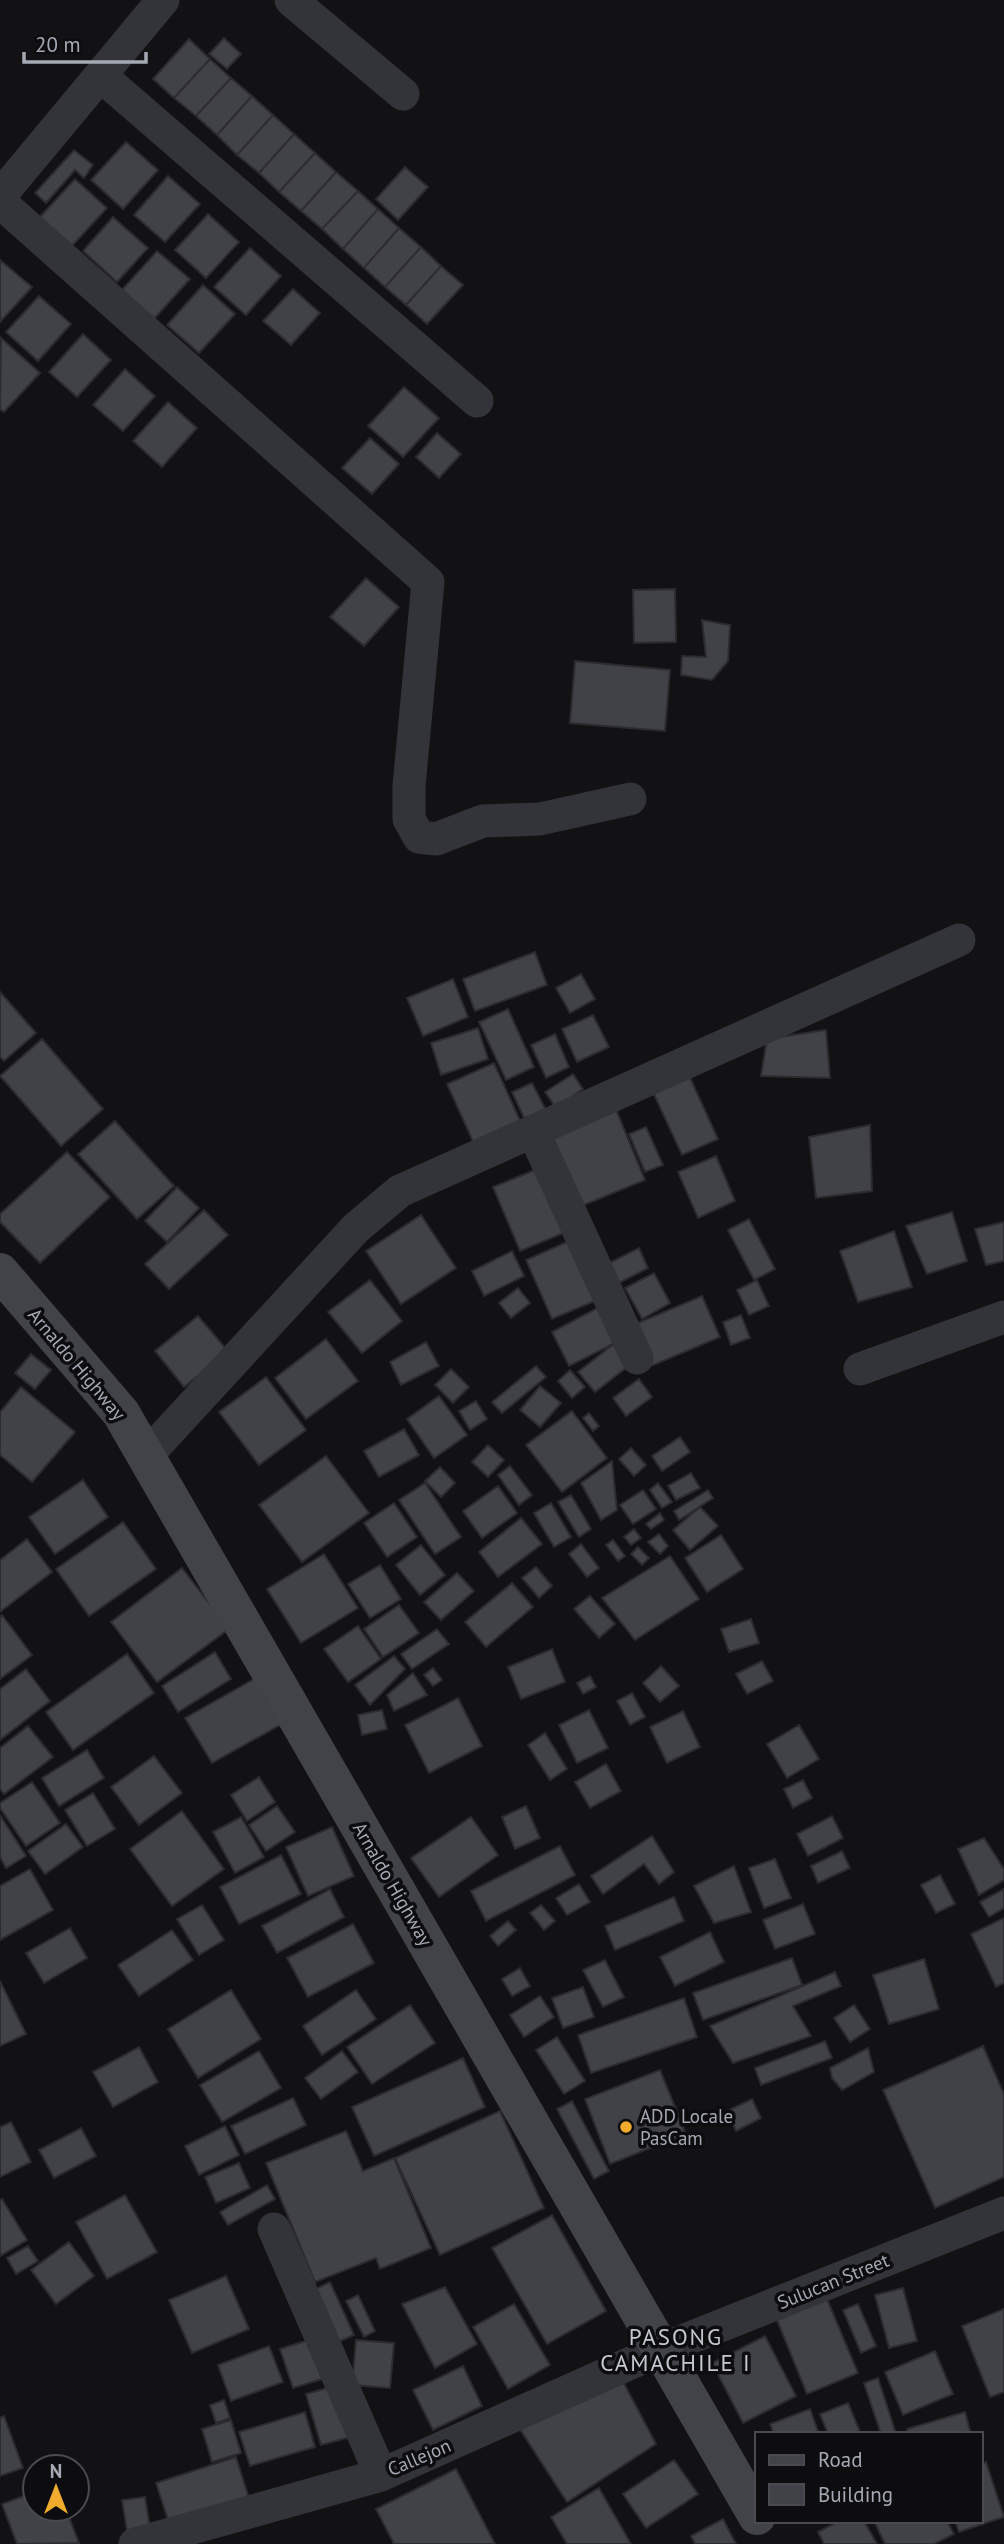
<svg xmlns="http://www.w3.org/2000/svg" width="1004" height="2544" viewBox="0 0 1004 2544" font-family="'PT Sans',sans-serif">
<rect width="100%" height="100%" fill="#121214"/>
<path fill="#414247" stroke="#2c2c30" stroke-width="2" d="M224 38 241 54 227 69 209 54Z
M189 39 210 59 174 98 153 79Z
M210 59 231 78 196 116 174 98Z
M231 78 252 96 217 135 196 116Z
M252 96 273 115 237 155 217 135Z
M273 115 294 134 259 173 237 155Z
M294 134 315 153 279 192 259 173Z
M126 142 158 170 123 209 91 180Z
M74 150 93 165 84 178 75 170 46 203 35 193Z
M315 153 336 172 301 211 279 192Z
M405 167 428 187 398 220 376 199Z
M336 172 358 191 322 229 301 211Z
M168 176 200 204 165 242 134 215Z
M75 179 107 208 70 248 38 219Z
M358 191 378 209 343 249 322 229Z
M378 209 399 228 364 268 343 249Z
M208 214 239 242 206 278 175 250Z
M113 217 148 248 117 282 83 251Z
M399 228 421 247 385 287 364 268Z
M421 247 441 266 406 305 385 287Z
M250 248 281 276 246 315 214 287Z
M157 251 190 279 153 320 121 291Z
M0 260 32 287 0 322Z
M441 266 463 285 427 324 406 305Z
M203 285 235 314 199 353 167 325Z
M293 289 320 313 291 345 263 321Z
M39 296 71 324 38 361 6 332Z
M83 334 111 360 77 397 49 372Z
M1 338 40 373 4 412 0 409Z
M125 369 155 396 123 431 93 405Z
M404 387 439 418 403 457 368 426Z
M168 402 197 428 162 467 133 441Z
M437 433 461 454 439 478 416 457Z
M370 438 399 464 372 494 342 468Z
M366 578 399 607 364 646 330 617Z
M675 589 676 642 634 643 633 590Z
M702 620 730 625 728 661 712 680 681 675 682 656 706 657Z
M575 661 670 670 665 731 570 723Z
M535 952 547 985 475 1011 463 979Z
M581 974 595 999 570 1013 556 988Z
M453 979 468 1017 423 1036 407 998Z
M0 992 36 1033 4 1061 0 1057Z
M508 1009 534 1067 506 1080 479 1022Z
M593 1015 609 1047 577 1062 562 1029Z
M478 1028 488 1059 441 1075 431 1043Z
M826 1030 830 1078 761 1076 767 1039Z
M555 1034 569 1067 546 1078 531 1045Z
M42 1039 103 1109 61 1146 0 1076Z
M494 1063 522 1125 475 1146 447 1084Z
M687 1071 718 1139 682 1155 651 1088Z
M573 1074 583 1089 556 1108 545 1092Z
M532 1083 551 1120 530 1131 512 1092Z
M615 1107 645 1180 574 1209 544 1137Z
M115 1121 174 1186 137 1219 78 1154Z
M870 1125 872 1191 816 1198 809 1137Z
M646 1127 663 1165 645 1172 629 1134Z
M67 1152 110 1197 40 1263 0 1222V1214Z
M716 1156 735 1201 698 1218 678 1172Z
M545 1166 571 1230 520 1251 493 1187Z
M177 1187 199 1208 167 1242 145 1221Z
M204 1210 228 1235 169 1289 145 1264Z
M952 1212 967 1261 927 1274 906 1226Z
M421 1215 456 1268 401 1304 366 1251Z
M749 1219 775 1269 754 1280 728 1230Z
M1004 1222V1261L986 1265 975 1229Z
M894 1231 912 1287 858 1302 840 1251Z
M576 1238 602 1298 552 1319 526 1260Z
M639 1248 648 1268 615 1285 605 1265Z
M512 1251 524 1276 484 1296 472 1271Z
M654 1273 670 1303 642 1319 625 1288Z
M370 1280 402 1321 362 1353 328 1312Z
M757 1280 769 1306 749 1315 737 1290Z
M518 1288 530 1303 511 1318 499 1303Z
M702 1296 720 1337 651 1366 633 1325Z
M601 1306 619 1341 569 1366 552 1332Z
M741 1315 750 1338 731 1345 723 1322Z
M198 1316 228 1351 184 1387 155 1351Z
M326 1339 358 1381 306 1419 275 1378Z
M426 1342 439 1366 401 1385 390 1362Z
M615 1343 631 1364 595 1392 578 1372Z
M31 1354 51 1370 35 1389 15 1373Z
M536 1366 546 1377 502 1413 492 1402Z
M451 1369 469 1387 453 1403 435 1385Z
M570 1370 585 1387 572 1398 558 1381Z
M266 1377 306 1430 259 1465 219 1412Z
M639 1379 652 1397 626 1416 613 1398Z
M540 1386 561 1403 540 1427 520 1410Z
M21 1387 75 1432 32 1482 0 1455V1412Z
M439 1396 467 1435 434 1458 407 1419Z
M476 1401 487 1419 470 1430 459 1411Z
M572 1411 607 1458 562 1492 526 1445Z
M589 1413 599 1426 593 1431 583 1418Z
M404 1429 419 1455 379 1477 364 1451Z
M680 1437 690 1452 662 1471 652 1456Z
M488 1445 504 1460 488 1477 472 1462Z
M631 1448 646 1465 634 1476 619 1459Z
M326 1456 369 1513 302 1562 259 1505Z
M612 1461 617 1510 601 1520 581 1483Z
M510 1466 532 1495 519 1505 498 1475Z
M440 1467 455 1483 441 1497 425 1481Z
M691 1473 700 1488 676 1500 668 1486Z
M83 1480 108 1517 55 1554 29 1517Z
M425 1483 461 1537 435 1554 399 1500Z
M658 1483 672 1502 662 1508 650 1490Z
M498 1486 517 1513 482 1538 463 1511Z
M643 1490 656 1509 633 1524 620 1505Z
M708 1490 713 1498 679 1520 674 1511Z
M571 1495 591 1529 579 1537 558 1502Z
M394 1503 417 1537 387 1557 364 1523Z
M551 1503 571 1537 554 1547 534 1513Z
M700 1507 718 1526 690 1550 673 1530Z
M660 1513 664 1520 651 1529 646 1524Z
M521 1518 542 1544 498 1577 479 1552Z
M123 1522 156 1569 89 1616 56 1569Z
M634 1529 641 1538 631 1545 624 1537Z
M659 1534 668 1546 660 1554 648 1542Z
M721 1535 743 1569 707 1592 685 1558Z
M27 1539 52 1572 0 1612V1560Z
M613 1540 625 1556 618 1561 606 1545Z
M581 1544 599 1568 587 1577 569 1554Z
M421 1545 445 1575 420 1595 396 1565Z
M638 1547 649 1558 642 1565 631 1554Z
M324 1554 358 1608 301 1643 267 1589Z
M670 1556 699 1599 635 1640 602 1598Z
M380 1565 401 1599 370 1618 348 1584Z
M536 1567 552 1586 539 1598 522 1578Z
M182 1568 229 1629 157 1682 111 1622Z
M457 1573 474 1591 441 1620 424 1602Z
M512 1583 533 1607 486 1647 465 1622Z
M590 1596 615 1624 599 1638 574 1609Z
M399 1605 419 1633 383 1657 364 1629Z
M2 1615 32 1655 0 1679V1617Z
M751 1619 759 1643 729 1652 721 1629Z
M358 1626 381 1659 348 1682 324 1649Z
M437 1629 449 1644 412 1669 401 1654Z
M552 1649 565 1682 521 1699 508 1667Z
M215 1652 231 1679 178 1712 162 1686Z
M127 1654 154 1693 73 1750 46 1712Z
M394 1656 405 1669 370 1705 355 1685Z
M762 1661 773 1681 747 1694 736 1674Z
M661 1666 679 1686 660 1702 643 1683Z
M433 1668 442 1680 433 1686 424 1675Z
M26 1669 50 1701 0 1740V1689Z
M413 1673 427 1695 394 1711 387 1695Z
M590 1676 596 1687 583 1694 577 1683Z
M254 1679 280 1725 212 1763 185 1718Z
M632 1693 645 1717 630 1725 617 1701Z
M458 1698 482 1746 429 1773 405 1725Z
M382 1710 387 1729 362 1735 358 1715Z
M589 1710 608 1748 577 1763 559 1725Z
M683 1711 700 1747 667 1763 650 1727Z
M799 1725 819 1759 787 1778 767 1744Z
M28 1726 53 1757 4 1794 0 1789V1748Z
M545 1733 567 1769 550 1780 528 1745Z
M87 1750 104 1778 59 1806 42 1778Z
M154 1756 182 1793 139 1825 111 1787Z
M606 1764 621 1791 590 1808 575 1782Z
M259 1777 275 1802 247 1821 231 1795Z
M803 1780 812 1798 793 1808 784 1789Z
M32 1782 60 1823 26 1846 0 1808V1803Z
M93 1793 115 1829 87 1846 65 1810Z
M277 1806 295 1832 266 1851 249 1825Z
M526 1806 540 1838 515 1849 502 1817Z
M182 1811 224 1869 172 1906 130 1849Z
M0 1815 26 1856 6 1868 0 1857Z
M832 1816 843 1838 808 1856 797 1834Z
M241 1817 264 1857 235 1873 213 1832Z
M471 1817 498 1855 439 1897 411 1858Z
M66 1824 83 1847 45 1874 28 1851Z
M332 1827 354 1876 308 1896 286 1847Z
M652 1836 674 1872 659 1884 644 1864 603 1894 591 1876Z
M984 1838 1004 1869V1880L979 1895 958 1849Z
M560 1846 575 1875 486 1921 471 1891Z
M842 1851 850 1868 818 1883 811 1866Z
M281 1855 301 1894 239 1924 220 1887Z
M775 1859 791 1898 764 1908 749 1868Z
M734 1866 751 1912 714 1923 694 1886Z
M30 1869 53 1910 0 1940V1886Z
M940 1875 955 1904 936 1913 921 1885Z
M579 1884 590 1902 567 1915 556 1898Z
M330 1889 344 1917 277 1953 262 1926Z
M1004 1889V1908L989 1917 980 1902Z
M674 1897 684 1921 615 1950 605 1926Z
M803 1904 815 1934 775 1949 763 1920Z
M202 1905 224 1940 199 1955 177 1919Z
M541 1905 555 1921 544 1930 530 1913Z
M1004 1918V1983L996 1987 971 1934Z
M508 1921 516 1930 498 1946 490 1936Z
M353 1924 374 1963 308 1997 287 1958Z
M70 1928 87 1958 44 1983 26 1953Z
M172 1930 193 1960 139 1996 118 1965Z
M710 1932 724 1962 675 1986 660 1957Z
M792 1958 802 1985 703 2020 693 1993Z
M924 1959 939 2009 889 2024 873 1975Z
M605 1960 624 1997 603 2007 583 1970Z
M520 1968 530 1986 512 1996 502 1979Z
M835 1972 841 1986 793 2006 811 2036 733 2063 710 2026Z
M0 1981 26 2034 0 2046Z
M583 1987 594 2017 563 2028 552 1998Z
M231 1990 261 2039 198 2078 168 2029Z
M356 1990 376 2019 322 2055 303 2026Z
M540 1996 554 2017 524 2037 510 2015Z
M684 1998 697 2037 591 2073 578 2035Z
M410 2005 435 2043 372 2084 347 2047Z
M854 2005 870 2029 850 2042 834 2018Z
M557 2037 585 2081 564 2094 536 2050Z
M825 2041 832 2058 761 2085 755 2068Z
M983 2046 1004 2094V2177L935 2208 883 2090Z
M139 2047 158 2082 113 2107 93 2072Z
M868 2048 874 2072 842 2090 832 2078 830 2068Z
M259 2051 281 2088 222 2122 200 2085Z
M342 2051 358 2072 321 2099 305 2078Z
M463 2058 485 2107 374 2156 352 2107Z
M660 2070 686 2134 610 2164 585 2099Z
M293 2098 306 2125 245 2154 231 2126Z
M752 2099 761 2118 736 2131 727 2111Z
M572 2101 609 2171 594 2179 557 2109Z
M500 2111 544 2208 440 2255 395 2158Z
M11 2122 31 2162 0 2177V2127Z
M225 2126 239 2155 199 2175 185 2146Z
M81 2128 96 2156 54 2178 39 2150Z
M346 2131 363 2171 394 2158 431 2248 380 2269 376 2258 315 2282 266 2163Z
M239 2163 250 2188 216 2203 205 2177Z
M267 2185 275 2199 228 2225 220 2212Z
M125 2195 157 2252 107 2279 76 2222Z
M2 2199 27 2240 0 2256V2200Z
M552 2215 606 2311 547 2344 492 2248Z
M69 2242 94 2276 56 2304 31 2270Z
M28 2246 38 2261 16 2274 7 2258Z
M226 2276 249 2329 192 2353 169 2300Z
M330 2282 354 2335 338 2342 314 2290Z
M445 2287 477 2344 435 2368 402 2304Z
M903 2288 917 2341 889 2348 875 2295Z
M358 2295 375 2331 364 2337 346 2301Z
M827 2299 858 2373 807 2394 777 2320Z
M514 2304 550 2365 508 2389 473 2327Z
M858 2304 876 2346 861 2353 843 2310Z
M1004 2309V2392L990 2397 962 2326Z
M765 2336 796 2396 743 2423 712 2363Z
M309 2340 322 2379 293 2388 280 2349Z
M356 2340 394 2343 390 2388 352 2385Z
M269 2346 283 2382 231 2401 218 2365Z
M935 2351 953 2394 903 2415 885 2372Z
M463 2366 482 2406 433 2430 413 2390Z
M619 2374 656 2444 567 2502 512 2417Z
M878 2378 896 2434H881L864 2383Z
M338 2385 354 2436 321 2445 306 2394Z
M224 2400 230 2418 216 2423 210 2405Z
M848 2403 861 2434H828L820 2414Z
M810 2409 819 2434H774L770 2424Z
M305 2412 315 2447 250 2466 239 2432Z
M965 2412 971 2434H908L907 2429Z
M4 2416 23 2468 0 2476V2418Z
M231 2420 241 2453 212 2462 202 2429Z
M236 2457 249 2498 169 2523 156 2483Z
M674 2460 698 2494 646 2528 623 2494Z
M986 2462 1004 2517 959 2532 955 2521H981V2464Z
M456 2469 495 2544H394L376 2509Z
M599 2488 631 2544H567L551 2517Z
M35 2492V2509H66L79 2543 17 2544 2 2504Z
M145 2497 150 2528 127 2531 122 2500Z
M723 2519 736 2544H695L691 2536Z
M839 2521H864L877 2544H824L818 2532Z
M874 2521H947L954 2534 934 2544H885Z"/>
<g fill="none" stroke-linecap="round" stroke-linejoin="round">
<path stroke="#333439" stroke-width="33" d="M291 0 403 94
M101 76 477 401
M0 196 163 0
M0 202 428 582 409 786V819L419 837 436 839 483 821 540 819 630 799
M533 1131 637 1358
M860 1369 1004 1317
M146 1456 356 1228 400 1191 959 940
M274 2229 381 2475 662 2349 1004 2213
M135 2544 381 2475"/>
<path stroke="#414349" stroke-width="38" d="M0 1272 121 1413 757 2516"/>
</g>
<circle fill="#f1ac2d" stroke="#0d0d0f" stroke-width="2.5" cx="626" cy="2127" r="7"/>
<g text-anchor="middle" stroke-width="7" stroke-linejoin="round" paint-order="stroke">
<g font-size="19" fill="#a4a9b4" stroke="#0d0d0f">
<text transform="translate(77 1364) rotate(50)" y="7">Arnaldo Highway</text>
<text transform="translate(393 1884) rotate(60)" y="7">Arnaldo Highway</text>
<text transform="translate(833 2281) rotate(-22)" y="7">Sulucan Street</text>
<text transform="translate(419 2457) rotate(-23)" y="7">Callejon</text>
</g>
<g font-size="19" fill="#a4a9b4" stroke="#0d0d0f" text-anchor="start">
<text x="640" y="2123">ADD Locale<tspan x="640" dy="22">PasCam</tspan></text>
</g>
<g font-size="23" letter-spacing="2" fill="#c4c8d0" stroke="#0d0d0f">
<text x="676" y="2345">PASONG<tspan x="676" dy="26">CAMACHILE I</tspan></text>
</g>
</g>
<rect x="755" y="2432" width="228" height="91" fill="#0d0d0f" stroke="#494b51" stroke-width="2"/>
<rect x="769" y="2455" width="35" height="10" fill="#414349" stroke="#494b51" stroke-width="2"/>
<text x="818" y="2467" font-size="21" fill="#a4a9b4">Road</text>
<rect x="769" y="2484" width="35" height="21" fill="#414247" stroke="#494b51" stroke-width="2"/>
<text x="818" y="2502" font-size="21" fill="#a4a9b4">Building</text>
<g transform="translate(56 2488)"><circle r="33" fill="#0d0d0f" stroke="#494b51" stroke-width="2"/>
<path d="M0-5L12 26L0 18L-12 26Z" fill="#f1ac2d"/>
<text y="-10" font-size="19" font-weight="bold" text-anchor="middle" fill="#a4a9b4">N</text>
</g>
<path d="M24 52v10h122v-10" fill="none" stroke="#a4a9b4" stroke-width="3.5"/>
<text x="35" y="52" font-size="21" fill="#a4a9b4" stroke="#0d0d0f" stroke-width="5" paint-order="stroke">20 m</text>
</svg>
